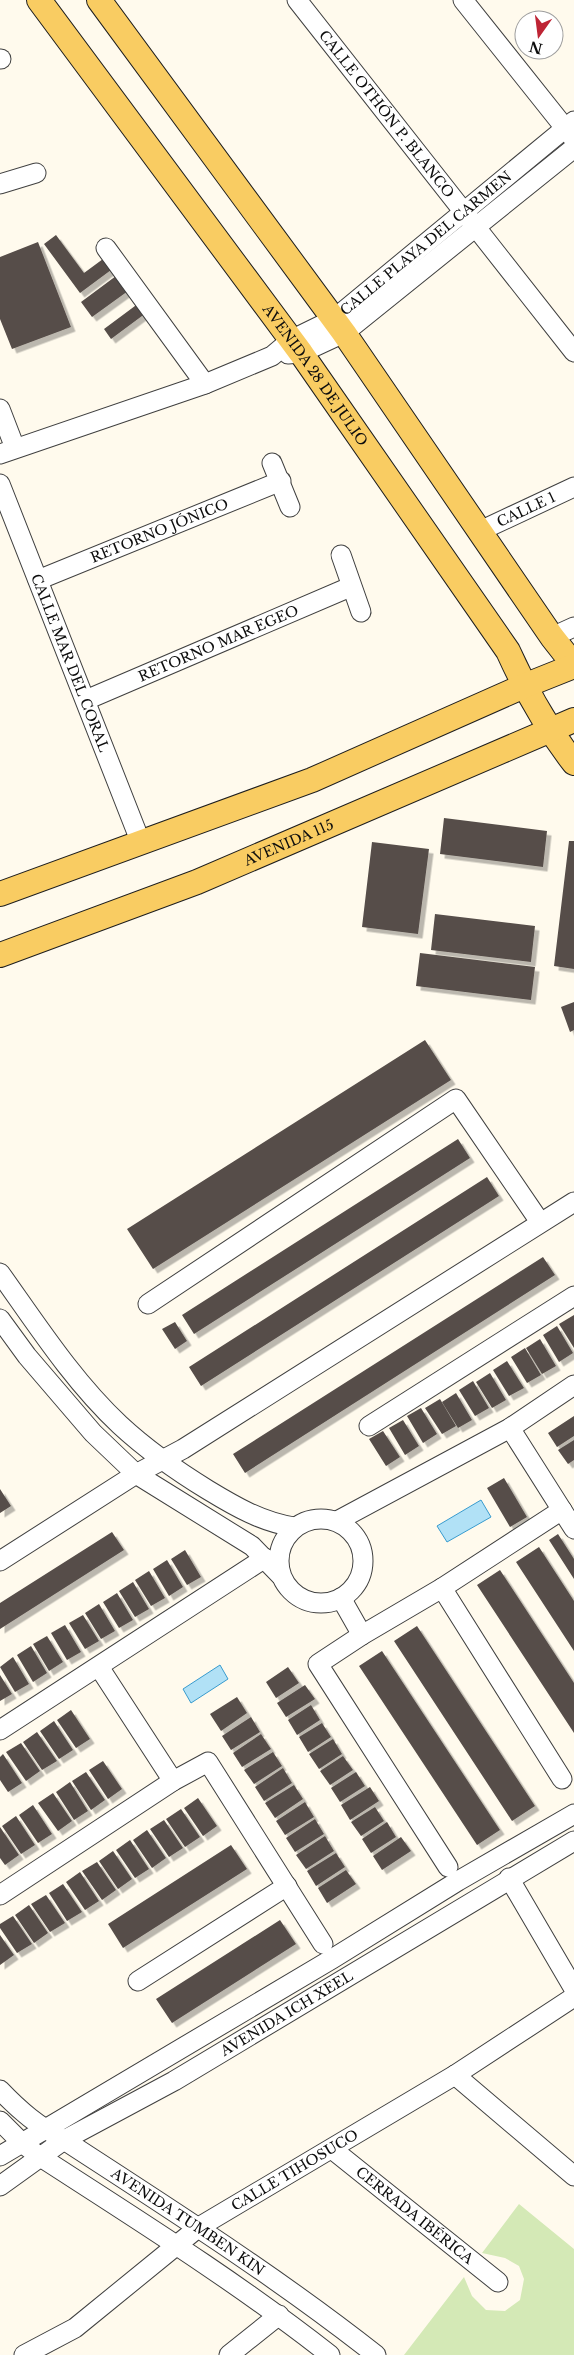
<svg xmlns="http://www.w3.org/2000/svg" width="574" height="2355" viewBox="0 0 574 2355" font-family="'Libre Baskerville',serif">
<defs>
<filter id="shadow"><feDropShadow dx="4.5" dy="4.5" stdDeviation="0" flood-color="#0004"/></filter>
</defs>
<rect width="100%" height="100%" fill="#fffaed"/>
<path fill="#d4e9b6" d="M519 2204 574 2249V2355H404L464 2277 472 2296 486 2310 505 2311 520 2300 524 2279 519 2266 505 2258 482 2253Z"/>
<path fill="#b1e1f6" stroke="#389bce" d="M481 1500 491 1517 447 1542 437 1526Z
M220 1665 228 1679 191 1703 183 1689Z"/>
<path fill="#564d49" filter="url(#shadow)" d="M56 235 84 273 103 259 111 270 80 293 44 244Z
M38 242 71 327 12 349 0 319V257Z
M116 276 128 291 92 317 81 302Z
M139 303 146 313 111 339 104 329Z
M444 818 547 831 543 867 440 854Z
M569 841H574V969L554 966Z
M372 842 429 849 418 934 362 927Z
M435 914 535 926 531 962 431 950Z
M420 953 535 967 531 1000 416 986Z
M574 1002V1030L570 1032 561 1007Z
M425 1040 451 1080 153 1269 127 1229Z
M458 1139 470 1158 194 1334 182 1315Z
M487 1177 499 1196 201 1386 189 1367Z
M543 1257 555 1275 245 1473 233 1454Z
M574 1315V1348L559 1324Z
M175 1322 187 1341 175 1349 162 1329Z
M557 1326 573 1353 559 1362 543 1335Z
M540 1339 556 1366 542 1374 526 1348Z
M525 1348 541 1375 527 1383 511 1357Z
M507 1361 524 1388 509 1396 493 1370Z
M490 1373 506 1400 492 1408 476 1382Z
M473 1381 489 1408 475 1416 459 1390Z
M456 1393 472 1420 458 1428 442 1402Z
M440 1399 456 1426 442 1434 425 1408Z
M421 1408 437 1434 423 1443 407 1416Z
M574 1416V1436L557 1447 548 1433Z
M403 1420 419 1446 405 1455 389 1428Z
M383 1431 400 1457 386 1466 369 1439Z
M574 1440V1460L568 1464 558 1450Z
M504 1478 527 1517 510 1527 487 1488Z
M0 1489 11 1506 0 1513Z
M112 1532 124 1550 0 1629V1603Z
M558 1534 574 1559V1579L549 1540Z
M539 1547 574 1601V1651L516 1562Z
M185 1550 201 1577 187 1585 171 1559Z
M167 1560 183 1587 169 1596 153 1569Z
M500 1570 574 1683V1733L477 1585Z
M149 1571 165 1598 151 1606 135 1580Z
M133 1582 149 1609 135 1617 119 1591Z
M117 1593 133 1620 119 1628 103 1602Z
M99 1604 115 1631 101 1639 85 1613Z
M83 1615 99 1641 85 1649 69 1623Z
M65 1625 81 1652 67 1660 51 1633Z
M417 1626 535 1806 512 1821 394 1641Z
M47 1636 63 1662 49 1671 33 1644Z
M31 1646 47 1673 33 1682 17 1655Z
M382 1651 500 1830 477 1845 359 1666Z
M13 1657 29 1684 15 1692 0 1667Z
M288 1667 299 1683 276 1698 266 1682Z
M0 1675 12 1694 0 1701Z
M305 1685 315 1699 286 1717 277 1703Z
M237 1697 247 1713 221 1731 210 1714Z
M311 1705 320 1720 297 1735 288 1720Z
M71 1710 90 1739 76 1748 57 1720Z
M251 1717 260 1732 231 1750 222 1736Z
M54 1721 73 1750 59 1759 40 1731Z
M322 1723 331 1737 308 1752 299 1737Z
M37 1732 57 1761 42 1770 23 1742Z
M261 1734 271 1749 242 1767 233 1753Z
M333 1739 342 1754 319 1769 309 1754Z
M21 1743 40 1771 26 1781 6 1752Z
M273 1752 282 1766 254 1784 244 1770Z
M3 1754 22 1783 8 1792 0 1780V1757Z
M343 1756 353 1770 330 1785 320 1771Z
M103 1761 122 1789 108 1799 89 1770Z
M283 1768 292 1783 264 1801 255 1787Z
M86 1772 105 1800 91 1810 72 1781Z
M356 1772 365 1786 340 1802 331 1788Z
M70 1782 88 1811 74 1820 56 1792Z
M294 1785 303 1799 275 1818 265 1803Z
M370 1787 379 1801 350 1820 341 1805Z
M53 1793 72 1821 58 1831 38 1803Z
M198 1798 217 1826 203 1836 184 1808Z
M305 1802 314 1817 285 1835 276 1821Z
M33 1805 52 1834 38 1843 19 1815Z
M375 1807 384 1821 361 1836 351 1822Z
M181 1809 200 1837 185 1847 166 1819Z
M16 1816 35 1845 21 1854 2 1826Z
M315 1819 324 1834 295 1852 286 1838Z
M164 1820 183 1848 169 1857 150 1829Z
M387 1822 396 1837 371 1853 362 1839Z
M0 1827 19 1855 5 1865 0 1858Z
M147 1830 166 1858 152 1868 133 1840Z
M325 1836 334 1851 306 1869 296 1855Z
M401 1837 411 1851 382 1870 373 1856Z
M130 1840 149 1869 135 1878 116 1850Z
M231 1845 247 1869 123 1948 108 1924Z
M113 1851 132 1879 118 1889 99 1861Z
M336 1853 345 1867 316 1886 307 1871Z
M97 1862 116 1890 102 1900 82 1871Z
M346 1870 356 1884 327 1903 318 1888Z
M80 1872 99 1901 85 1910 66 1882Z
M63 1884 82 1912 67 1921 49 1893Z
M46 1895 65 1923 50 1932 31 1904Z
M29 1905 48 1933 34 1943 15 1915Z
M13 1916 32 1944 17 1953 0 1928V1924Z
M280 1920 296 1944 172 2023 156 1999Z
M0 1935 14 1955 0 1965Z"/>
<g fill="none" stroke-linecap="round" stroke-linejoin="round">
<g stroke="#404040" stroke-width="21">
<g id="minor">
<path id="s1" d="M297 0 574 352"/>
<path d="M463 0 573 138"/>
<path d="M0 59H1"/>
<path d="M0 184 36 173"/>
<path d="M106 248 205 384"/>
<path d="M288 354 301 353 344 333 574 148"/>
<path d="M0 409 15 448"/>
<path id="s2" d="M0 454 205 384 272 356 291 340 334 319 574 121"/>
<path d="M272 463 290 507"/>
<path id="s3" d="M0 484 141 843"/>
<path id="s4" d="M480 531 574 487"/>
<path d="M341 555 361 612"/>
<path id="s5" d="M38 580 281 481"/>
<path d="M552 637 574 627"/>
<path id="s6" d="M86 700 350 587"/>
<path d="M0 1273C37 1325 73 1381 120 1425 147 1450 177 1471 208 1490 236 1507 262 1522 294 1527"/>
<path d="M148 1304 456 1099 540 1222"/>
<path d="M0 1319 27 1356 93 1433 136 1474 252 1546 280 1575"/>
<path d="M369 1426 574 1296"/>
<path d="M510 1428 574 1529"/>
<circle cx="321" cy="1561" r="42"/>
<path d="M337 1521 510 1428 574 1385"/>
<path d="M0 1561 136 1474 183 1449 574 1202"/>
<path d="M442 1588 562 1779"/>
<path d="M341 1598 362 1635"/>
<path d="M99 1667 173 1781"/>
<path d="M0 1730 265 1558"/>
<path d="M448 1867 318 1664 362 1635 442 1588 562 1510"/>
<path d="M509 1878 574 1989"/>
<path d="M0 1895 173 1781 208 1762 323 1944"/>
<path d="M138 1981 287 1886"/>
<path d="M455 2075 574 2176"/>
<path id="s7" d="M0 2090C20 2111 38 2126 64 2140 170 2209 277 2277 376 2355"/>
<path d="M0 2121 22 2143 39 2156C138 2220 237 2282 330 2355"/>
<path id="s8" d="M332 2149 498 2282"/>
<path d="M0 2156 332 1959 458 1881 574 1814"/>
<path id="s9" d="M0 2186 64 2140 174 2081 574 1841"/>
<path id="s10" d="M24 2355 75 2328 199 2227 455 2075 574 1997"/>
<path d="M229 2355 279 2315"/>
</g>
</g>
<g stroke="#1e1e1e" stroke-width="26">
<g id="major">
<path id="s11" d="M39 0 301 353 508 651C527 693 546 727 574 763"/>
<path d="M99 0 344 333 552 637 574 665"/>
<path d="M0 894 312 780 524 686 574 666"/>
<path id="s12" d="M0 955 197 882 574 720"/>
</g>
</g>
<use href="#minor" stroke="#fff" stroke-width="19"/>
<use href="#major" stroke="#f9cc62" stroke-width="24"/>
</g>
<g text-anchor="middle" stroke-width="5" stroke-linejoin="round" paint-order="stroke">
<g font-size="14" fill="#0d0d0d" stroke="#fff">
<text dy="5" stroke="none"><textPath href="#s1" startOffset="145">CALLE OTHÓN P. BLANCO</textPath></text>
<text dy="5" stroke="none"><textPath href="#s2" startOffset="481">CALLE PLAYA DEL CARMEN</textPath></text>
<text dy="5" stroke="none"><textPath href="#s11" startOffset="466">AVENIDA 28 DE JULIO</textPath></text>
<text dy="5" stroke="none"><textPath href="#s4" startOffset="51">CALLE 1</textPath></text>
<text dy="5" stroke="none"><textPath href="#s5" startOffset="131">RETORNO JÓNICO</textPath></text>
<text dy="5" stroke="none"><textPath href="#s6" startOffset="144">RETORNO MAR EGEO</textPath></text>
<text dy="5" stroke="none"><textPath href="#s3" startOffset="192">CALLE MAR DEL CORAL</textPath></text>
<text dy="5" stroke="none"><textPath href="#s12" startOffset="310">AVENIDA 115</textPath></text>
<text dy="5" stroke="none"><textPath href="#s9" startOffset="335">AVENIDA ICH XEEL</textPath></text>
<text dy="5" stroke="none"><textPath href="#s10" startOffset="329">CALLE TIHOSUCO</textPath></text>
<text dy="5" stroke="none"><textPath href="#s8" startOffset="106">CERRADA IBÉRICA</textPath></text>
<text dy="5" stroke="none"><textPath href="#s7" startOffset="230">AVENIDA TUMBEN KIN</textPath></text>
</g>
</g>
<g transform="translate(539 35) rotate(194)"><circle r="24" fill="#ffffff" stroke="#9e9e9e"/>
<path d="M0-4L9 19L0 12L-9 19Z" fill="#be2434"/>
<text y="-8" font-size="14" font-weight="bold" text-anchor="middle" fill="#0d0d0d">N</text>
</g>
</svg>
